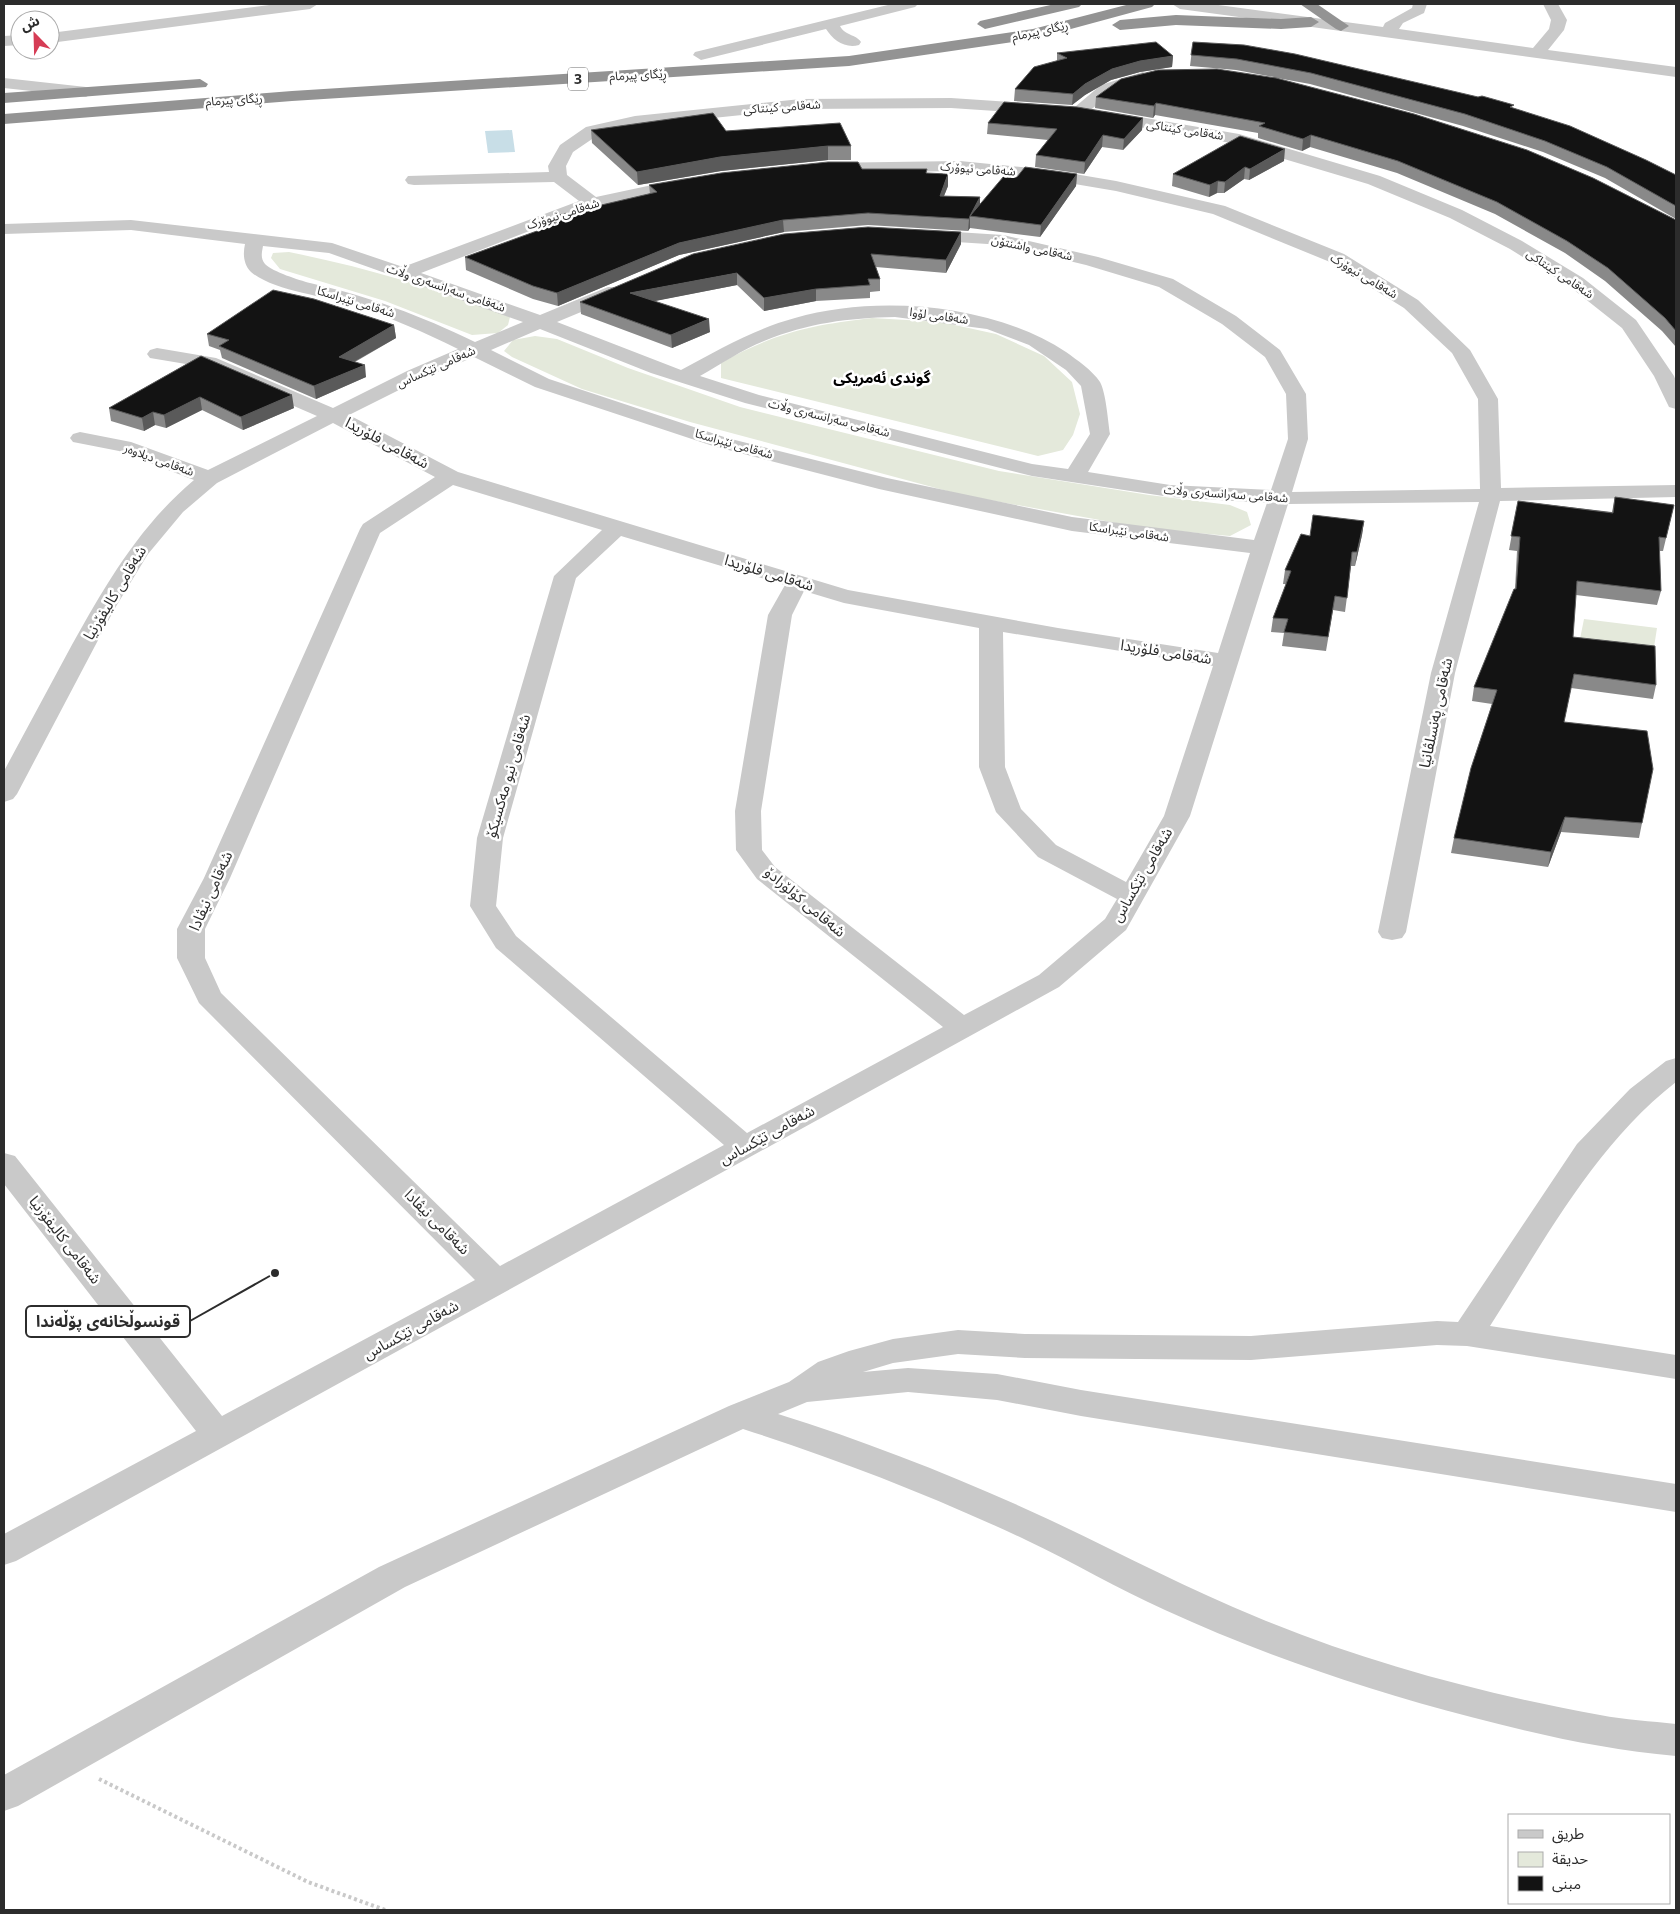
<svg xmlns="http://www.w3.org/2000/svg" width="1680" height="1914" viewBox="0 0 1680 1914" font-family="'Noto Sans','Noto Sans Arabic',sans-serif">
<rect width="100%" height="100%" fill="#fff"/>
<path fill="#e4e9db" d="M289 252C364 267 438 289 510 317L508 325 498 333 472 335 385 301 280 269 271 258 273 253Z
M872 318 941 322 996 334 1044 356 1072 382 1080 414 1073 435 1063 450 1038 456 721 378V363C774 333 811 325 872 318Z
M535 336 557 339 628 368 740 407 999 471 1149 495 1230 505 1247 512 1251 525 1230 536 1144 528 962 495 690 422 582 389 512 357 504 351 513 340Z
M1584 619 1657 628 1652 660 1578 649Z"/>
<path fill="#c8dee7" d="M512 130 515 152 488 153 485 131Z"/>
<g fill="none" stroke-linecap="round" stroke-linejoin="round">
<path stroke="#c9c9c9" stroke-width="4" stroke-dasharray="3 3" stroke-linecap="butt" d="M99 1779 308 1882 385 1910"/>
<path fill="#c9c9c9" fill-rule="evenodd" d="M277 4H318L310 9 50 43V33Z
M892 4H918L915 7 840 26C845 36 856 34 861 42L859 45C845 49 833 40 826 29L701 60 693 55 695 52Z
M1172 4H1211L1383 27 1385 23 1412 8 1413 4H1427L1424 13 1403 23 1399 29 1533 48 1549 29 1551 20 1543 4H1558L1567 20 1564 30 1548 50 1676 67V77L1180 9Z
M20 35V45L4 46V36Z
M1143 72 1151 77 1149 80 1113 92 1083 116H1071L1069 112 1101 85Z
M4 78 86 87 94 92 86 97 4 88Z
M951 98 1038 104 1044 105 1046 109 1044 113 1038 114 951 108 801 109 635 126 598 135 573 152 566 166 567 175 596 197 685 178 691 179 694 183 691 187 581 211 421 273 540 315 608 287H622L624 291 622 295 557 322 681 370C718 350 754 329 795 318 877 294 994 304 1066 352 1077 360 1092 370 1100 382 1106 393 1108 421 1110 434L1088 472 1170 485 1271 490 1288 439 1286 394 1265 357 1222 324 1159 287 1086 265 1003 245 925 240 919 239 916 235 919 231 925 230 1003 235 1098 257 1173 279 1236 316 1280 350 1306 394 1308 439 1292 492 1480 489 1478 399 1452 353 1404 308 1330 262 1213 214 1116 191 1051 180 960 171 822 173 816 172 813 168 816 164 822 163 960 161 1051 170 1116 181 1225 206 1344 254 1418 300 1470 350 1498 399 1501 488 1676 485V497L1500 501 1455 673 1406 932 1402 938 1392 940 1382 938 1378 932 1431 673 1479 502 1288 504 1190 816 1126 930 1059 987 16 1561 4 1565V1534L196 1431 4 1184V1153L15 1156 222 1416 475 1280 199 1003 177 958V929L204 878 360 529 363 524 435 477 333 423 217 483 183 512 148 554 115 608 17 794 13 799 4 802V771C25 732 46 693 67 654 103 589 137 528 194 480L119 451 73 442 70 438 73 434 80 432 131 442 208 470 317 416 204 367 150 358 147 354 150 350 157 348 216 358 333 408 407 371 458 349C424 332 389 317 353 305 325 296 273 291 251 272 243 264 243 253 245 244L131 230 4 234V224L131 220 332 243 403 267 579 201 554 182 414 185 408 184 405 180 408 176 549 172 548 166 560 145 586 127 635 116 801 99ZM263 246 329 253 523 322 475 342C419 315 371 297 310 283 299 280 273 272 265 264 260 258 262 252 263 246ZM895 317 987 329 1029 345 1066 370 1081 386 1090 434 1068 469 1032 464 759 395 700 376C721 364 742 350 764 341 808 323 848 318 895 317ZM540 329 651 373 745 403 1032 476 1170 497 1267 503 1254 540 1072 517 887 478 727 438 549 379 491 350ZM474 357 535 387 713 446 879 489 1072 531 1250 553 1218 653 1058 628 848 590 458 472 349 415 421 379ZM453 485 602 530 554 576 477 838 470 906 496 948 724 1145 500 1266 221 993 205 958V929L230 878 380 533ZM621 536 785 585 768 615 735 811 736 850 757 879 943 1027 747 1133 516 936 496 906 503 838 576 578ZM804 591 844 603 979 628V767L996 812 1038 857 1117 899 1105 919 1039 975 964 1015 775 867 762 850 761 811 792 615ZM1003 632 1213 666 1164 816 1126 882 1056 845 1021 809 1005 767Z
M1105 111 1239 134 1380 176 1462 210 1522 241 1583 278 1636 320 1674 376 1676 381V409L1669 407 1654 376 1622 328 1569 286 1510 249 1450 218 1368 184 1231 143 1099 120 1097 116 1099 112Z
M1676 1058V1082C1594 1146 1545 1240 1490 1326L1676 1355V1379L1467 1346 1437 1345 1251 1360 1025 1358 958 1354 893 1363 863 1372 908 1368 997 1374 1081 1390 1676 1484V1512L1081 1416 997 1400 908 1392 807 1402 778 1414C871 1443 962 1479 1050 1520 1120 1553 1188 1589 1259 1618 1367 1663 1485 1694 1600 1715 1625 1720 1651 1721 1676 1724V1756C1606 1750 1539 1735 1471 1717 1366 1690 1263 1655 1165 1610 1118 1589 1073 1562 1026 1540 935 1497 840 1460 743 1429L405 1587 18 1806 4 1811V1775L379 1567 729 1406 789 1382 818 1362 849 1351 893 1339 958 1330 1025 1334 1251 1336 1437 1321 1458 1322 1577 1144 1630 1089 1666 1061Z"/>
<path fill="#939393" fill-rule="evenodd" d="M1055 4H1082L1079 7 985 29 977 24 980 21Z
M1130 4H1155L1152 7 1034 39 849 66 292 101 4 124V114L292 91 849 56 1033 29Z
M1300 4H1317L1349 26 1341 31 1336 29Z
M1176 15 1281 19 1311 17 1319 22 1311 27 1281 29 1176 25 1120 30 1112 25 1120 20Z
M200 79 208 84 206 87 4 103V93Z"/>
</g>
<path fill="#898989" d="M1193 42 1513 108 1676 175V219L1605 178 1543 152 1463 126 1310 84 1277 78 1676 220V347L1662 331 1605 281 1565 253 1495 214 1397 173 1310 147 1302 151 1258 138V133L1155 115 1153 118 1095 108 1096 97 1274 77 1236 70 1190 66Z
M1057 53 1173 56 1172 67 1140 72 1111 80 1085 95 1072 105 1014 101 1015 89 1057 61Z
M1143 118 1142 130 1123 150 1102 147 1084 174 1035 167 1036 155 1048 140 987 134 988 123Z
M591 130 726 131 851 146V160H828L721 171 638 185 592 143Z
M1284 161 1249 180 1244 179 1224 193H1217L1209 197 1172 186 1173 174Z
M862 169 927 173 948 186 944 196 980 197V204L1017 177 1077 174 1076 186 1040 237 970 228 968 231 868 225 784 232 679 255 558 306 533 299 466 270 465 257 551 226 550 217 650 194 649 185Z
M961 232V244L946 273 876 267 880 279V291L870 292V298L816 301 764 311 737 285 654 301 710 332 672 348 581 314 580 302Z
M394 325 396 338 355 362 366 377 316 399 222 358 220 350 209 346 207 334Z
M201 356 294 408 243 430 202 410 166 428 155 425 144 431 111 421 109 408Z
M1615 497 1674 505 1663 551H1659L1661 591 1657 605 1576 595 1573 637 1656 685 1653 699 1571 688 1564 722 1642 823 1639 838 1561 832 1548 867 1451 853 1454 838 1492 704 1472 701 1474 687 1515 589 1517 551 1509 550 1518 501 1612 512Z
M1364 521 1362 535 1355 566H1351L1345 612 1333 610 1326 651 1282 646 1284 633 1271 632 1273 618 1286 584H1283L1285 570 1310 536Z"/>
<path fill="#5a5a5a" d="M1173 56 1172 67 1140 72 1111 80 1085 95 1072 105 1073 94 1085 84 1112 69 1140 61Z
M1156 103 1155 115 1153 118 1154 106Z
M1143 118 1142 130 1123 150 1124 139Z
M1103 135 1102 147 1084 174 1085 162Z
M1311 135 1310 147 1302 151 1303 139Z
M828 146V160L721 171 638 185 637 172 720 157Z
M1285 149 1284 161 1249 180 1250 169Z
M1245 167 1244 179 1224 193 1225 182Z
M948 174V186L939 208 940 196Z
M1077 174 1076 186 1040 237 1041 225Z
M1218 181 1217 193 1209 197 1210 185Z
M980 197V209L970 216Z
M970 216V228L968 231 969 219Z
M783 220 784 232 679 255 558 306 557 293 679 243Z
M961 232V244L946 273V260Z
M737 273V285L630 306V293Z
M816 289V301L764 311V298Z
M709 319 710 332 672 348 671 335Z
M394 325 396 338 341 369 339 357Z
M365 365 366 377 316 399 314 386Z
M292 395 294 408 243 430 241 417Z
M200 397 202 410 166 428 164 415Z
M153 412 155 425 144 431 142 418Z
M1364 521 1362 535 1355 566 1357 552Z
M1565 817 1561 832 1548 867 1551 852Z"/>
<path fill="#131313" stroke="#5a5a5a" d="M1156 42 1173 56 1140 61 1112 69 1085 84 1073 94 1015 89 1034 67 1067 58 1057 53Z
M1193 42 1244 45 1295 54 1478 97 1482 96 1514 105 1510 107 1570 126 1646 160 1676 175V206L1607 167 1545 141 1465 114 1311 73 1237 59 1191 55Z
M1217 69 1276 78 1414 114 1527 150 1593 178 1676 220V331L1665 318 1608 268 1567 241 1497 202 1398 161 1311 135 1303 139 1259 126 1265 123 1156 103 1154 106 1096 97 1121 79 1158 70Z
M1004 102 1077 107 1143 118 1124 139 1103 135 1085 162 1036 155 1057 129 988 123Z
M713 113 726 131 840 123 851 146H828L720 157 637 172 591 130Z
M1240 136 1285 149 1250 169 1245 167 1225 182 1218 181 1210 185 1173 174Z
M828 162H858L862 169H927L926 173 948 174 940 196 980 197 970 216 1004 176 1017 177 1025 167 1077 174 1041 225 970 216 969 219 868 213 783 220 679 243 557 293 533 286 465 257 559 223 550 217 657 192 649 185 721 173Z
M868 227 961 232 946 260 871 254 880 279H868L870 285 816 289 764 298 737 273 630 293 709 319 671 335 580 302 693 254 784 234Z
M273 290 314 299 394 325 339 357 365 365 314 386 219 346 229 340 207 334Z
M201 356 292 395 241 417 200 397 164 415 153 412 142 418 109 408Z
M1615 497 1674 505 1666 538 1659 537 1661 591 1577 581 1573 637 1655 646 1656 685 1574 674 1564 722 1647 731 1653 769 1642 823 1565 817 1551 852 1454 838 1471 768 1497 690 1474 687 1514 589H1516L1520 537 1511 536 1518 501 1613 513Z
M1313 515 1364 521 1357 552H1352L1347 598 1335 596 1328 637 1284 632 1288 619 1273 618 1291 571 1285 570 1301 534 1310 536Z"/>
<g text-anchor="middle" stroke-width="5" stroke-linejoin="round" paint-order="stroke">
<g font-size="12" fill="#2c2c2c" stroke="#fff">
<text transform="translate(1040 31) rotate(-12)" y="4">ڕێگای پیرمام</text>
<text transform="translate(638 75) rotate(-3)" y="4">ڕێگای پیرمام</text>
<text transform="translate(234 100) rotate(-4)" y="4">ڕێگای پیرمام</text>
<text transform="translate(782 107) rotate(-4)" y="4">شەقامی کینتاکی</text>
<text transform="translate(1185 130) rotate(9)" y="4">شەقامی کینتاکی</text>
<text transform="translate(978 169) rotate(4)" y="4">شەقامی نیوۆرک</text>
<text transform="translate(563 214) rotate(-18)" y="4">شەقامی نیوۆرک</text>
<text transform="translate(1032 248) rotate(12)" y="4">شەقامی واشنتۆن</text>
<text transform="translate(1560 274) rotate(34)" y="4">شەقامی کینتاکی</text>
<text transform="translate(1364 276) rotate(31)" y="4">شەقامی نیوۆرک</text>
<text transform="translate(446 288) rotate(19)" y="4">شەقامی سەرانسەری وڵات</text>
<text transform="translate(356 302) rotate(17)" y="4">شەقامی نێبراسکا</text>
<text transform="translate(939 316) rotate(8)" y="4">شەقامی لۆوا</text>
<text transform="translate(436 367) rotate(-24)" y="4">شەقامی تێکساس</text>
<text transform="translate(829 418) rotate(14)" y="4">شەقامی سەرانسەری وڵات</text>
<text transform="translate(734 444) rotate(16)" y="4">شەقامی نێبراسکا</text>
<text transform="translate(159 460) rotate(20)" y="4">شەقامی دیلاوەر</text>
<text transform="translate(1226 494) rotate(4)" y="4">شەقامی سەرانسەری وڵات</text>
<text transform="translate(1129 532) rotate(8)" y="4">شەقامی نێبراسکا</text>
</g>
<rect fill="#fff" stroke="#6b6b6b" stroke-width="1" x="568" y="67.5" width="20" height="23" rx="4"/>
<g font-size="14" font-weight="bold" fill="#2c2c2c">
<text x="578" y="84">3</text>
</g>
<g font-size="15" font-weight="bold" fill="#000" stroke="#fff">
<text x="882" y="383">گوندی ئەمریکی</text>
</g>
<g font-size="15" fill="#2c2c2c" stroke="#fff">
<text transform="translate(387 443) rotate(28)" y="5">شەقامی فلۆریدا</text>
<text transform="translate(769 573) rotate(17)" y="5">شەقامی فلۆریدا</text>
<text transform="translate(115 593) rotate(-59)" y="5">شەقامی کالیفۆرنیا</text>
<text transform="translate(1166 652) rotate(9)" y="5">شەقامی فلۆریدا</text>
<text transform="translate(1436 713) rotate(-78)" y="5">شەقامی پەنسلڤانیا</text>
<text transform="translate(508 776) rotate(-74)" y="5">شەقامی نیو مەکسیکۆ</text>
<text transform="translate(1142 875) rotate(-60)" y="5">شەقامی تێکساس</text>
<text transform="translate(211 891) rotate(-66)" y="5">شەقامی نیڤادا</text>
<text transform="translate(805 902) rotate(40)" y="5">شەقامی کۆلۆرادۆ</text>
<text transform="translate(767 1135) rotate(-29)" y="5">شەقامی تێکساس</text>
<text transform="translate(437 1222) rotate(45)" y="5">شەقامی نیڤادا</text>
<text transform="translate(65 1240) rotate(52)" y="5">شەقامی کالیفۆرنیا</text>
<text transform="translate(411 1330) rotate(-29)" y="5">شەقامی تێکساس</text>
</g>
</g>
<path fill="none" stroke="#2c2c2c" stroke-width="2" d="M275 1273L190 1321"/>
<circle fill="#2c2c2c" stroke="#fff" stroke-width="2" cx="275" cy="1273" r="5"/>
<rect fill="#fff" stroke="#2c2c2c" stroke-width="2" x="26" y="1306" width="164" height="31" rx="5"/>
<g font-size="16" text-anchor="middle" font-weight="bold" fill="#2c2c2c">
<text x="108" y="1327">قونسوڵخانەی پۆڵەندا</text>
</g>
<rect width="1680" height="1914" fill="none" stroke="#2c2c2c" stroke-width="10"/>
<rect x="1508" y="1814" width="162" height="90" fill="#ffffff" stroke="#ababab"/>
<rect x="1518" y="1830" width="25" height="8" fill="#c9c9c9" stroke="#ababab"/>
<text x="1552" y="1839" font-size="15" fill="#2c2c2c">طريق</text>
<rect x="1518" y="1852" width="25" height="15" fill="#e4e9db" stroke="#ababab"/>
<text x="1552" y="1864" font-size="15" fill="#2c2c2c">حديقة</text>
<rect x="1518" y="1876" width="25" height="15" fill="#131313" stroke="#ababab"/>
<text x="1552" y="1889" font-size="15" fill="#2c2c2c">مبنى</text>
<g transform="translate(35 35) rotate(337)"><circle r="24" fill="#ffffff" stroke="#ababab"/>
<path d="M0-4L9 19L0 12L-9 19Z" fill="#d63c55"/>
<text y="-8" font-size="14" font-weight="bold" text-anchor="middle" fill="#2c2c2c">ش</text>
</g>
</svg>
